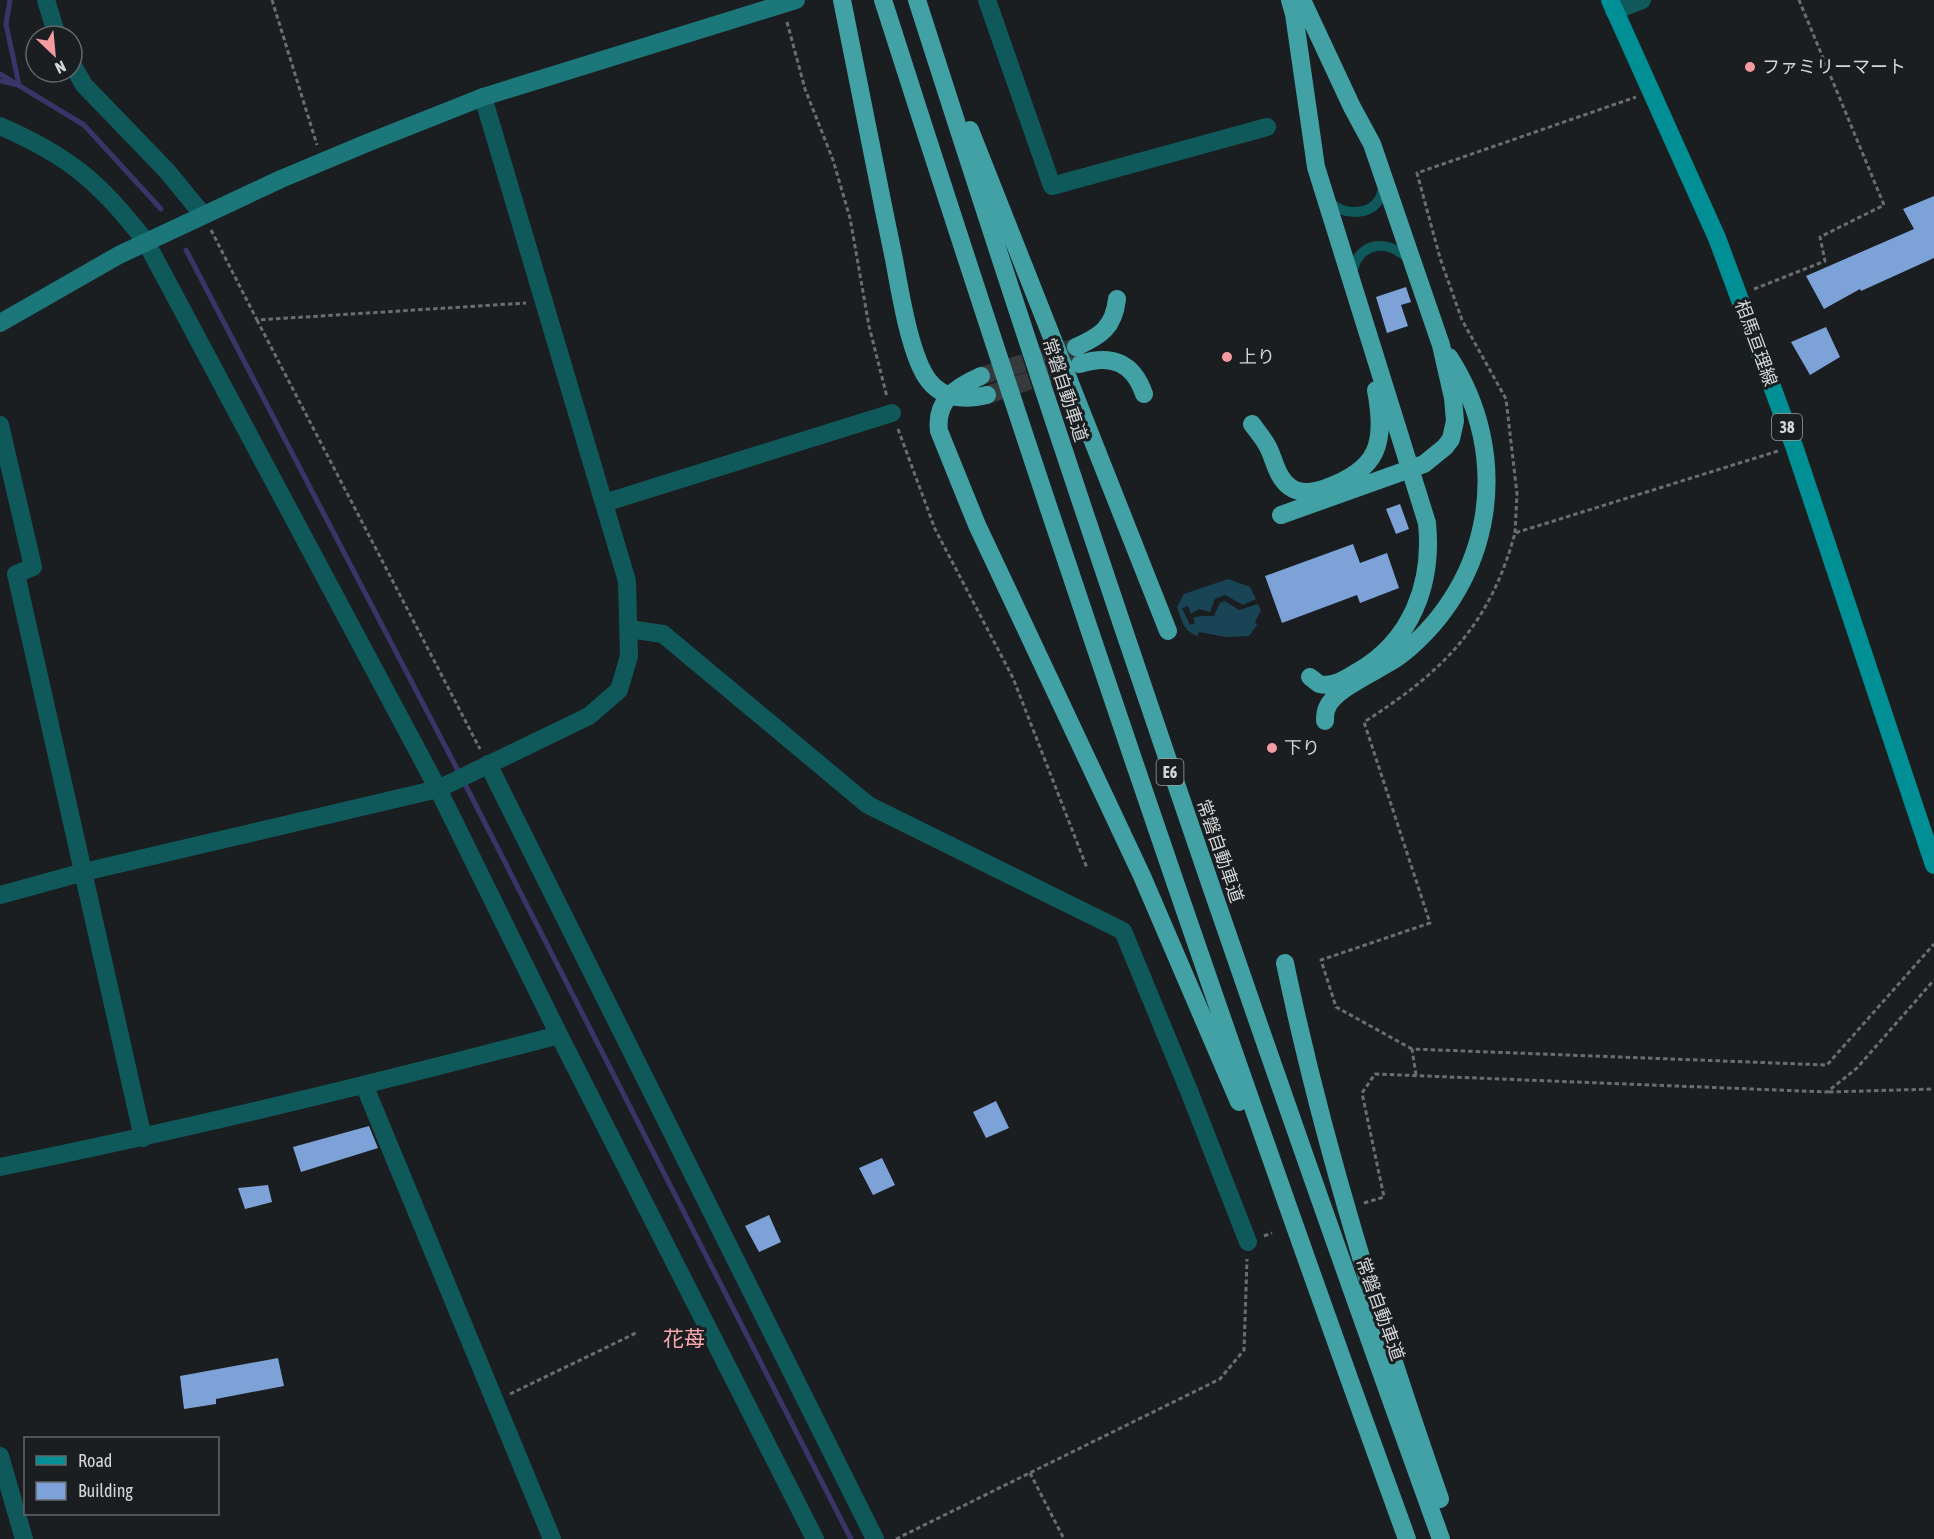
<svg xmlns="http://www.w3.org/2000/svg" width="1934" height="1539" viewBox="0 0 1934 1539" font-family="'Asap Condensed','Noto Sans JP',sans-serif">
<rect width="100%" height="100%" fill="#1a1e20"/>
<path fill="#194455" d="M1228 579 1250 587 1256 599 1243 605 1225 595 1215 599 1210 612 1199 609 1191 614 1188 606 1182 608 1190 625 1195 623 1193 618 1200 616H1214L1220 603 1225 601 1239 610 1258 604 1261 610 1255 622 1257 625 1249 636 1226 637 1199 632 1197 636C1183 630 1182 621 1177 607L1184 594Z"/>
<g fill="none" stroke-linecap="round" stroke-linejoin="round">
<path stroke="#3a3468" stroke-width="5" d="M0 74 84 125 161 209
M0 81 19 85 6 24 10 0
M186 250 466 786 851 1539"/>
</g>
<path fill="#7da2d7" d="M1934 196V258L1861 291 1860 289 1824 309 1806 276 1914 229 1903 209Z
M1406 287 1411 302 1401 305 1408 326 1387 333 1376 297Z
M1826 327 1840 357 1810 375 1791 342Z
M1400 504 1409 529 1396 534 1386 509Z
M1353 544 1360 563 1387 553 1399 588 1360 603 1357 595 1282 623 1265 576Z
M996 1101 1009 1128 986 1138 973 1112Z
M369 1126 378 1148 301 1172 293 1147Z
M882 1158 895 1185 873 1195 859 1168Z
M268 1185 272 1202 245 1209 238 1188Z
M769 1215 781 1242 759 1252 745 1226Z
M278 1358 284 1386 216 1399V1404L184 1409 180 1376Z"/>
<g fill="none" stroke-linecap="round" stroke-linejoin="round">
<path stroke="#363a3c" stroke-width="18" stroke-dasharray="18 9" stroke-linecap="butt" d="M981 376 1076 347
M987 395 1078 364"/>
<path stroke="#6b6e70" stroke-width="3" stroke-dasharray="4.5 3" stroke-linecap="butt" d="M272 0 317 145
M787 22 805 89 833 160 850 218 869 326 887 397
M211 230 257 320 526 303
M1754 289 1825 261 1820 237 1884 205 1799 0
M257 320 480 749
M898 429 935 529 1013 678 1087 868
M1515 533 1517 494 1506 399 1462 320 1440 258 1417 173 1636 97
M1412 1049 1336 1007 1321 960 1430 923 1364 722C1443 672 1490 625 1515 533L1778 451
M1416 1075 1412 1049 1827 1065 1934 944
M1829 1092 1934 1089
M1364 1203 1384 1197 1362 1093 1375 1074 1827 1092 1857 1068 1934 980
M1264 1236 1272 1233
M510 1394 636 1333
M1030 1473 1064 1539
M896 1539 1220 1379 1244 1350 1247 1259"/>
<path stroke="#10595b" stroke-width="10" d="M1330 202C1342 215 1370 217 1380 198 1382 194 1383 188 1384 183
M1352 273C1359 240 1388 239 1410 260"/>
<path stroke="#10595b" stroke-width="18" d="M46 0 57 36
M987 0 1052 186 1267 127
M1614 11 1642 0
M72 64 84 85 167 171 203 215
M0 126C69 156 101 183 146 242L438 789 559 1035 815 1539
M0 425 33 567 16 574 143 1138
M604 503 892 413
M629 629 663 634 868 805 1123 931 1189 1091 1248 1242
M488 764 875 1539
M0 895 84 872 438 789 589 716 619 690 629 656 627 581 483 97
M365 1087 552 1539
M0 1167C188 1129 373 1084 559 1035
M0 1456 24 1539"/>
<path stroke="#1c777a" stroke-width="18" d="M0 323 119 255 281 179 367 143 483 97 796 0"/>
<path stroke="#008f94" stroke-width="18" d="M1610 0 1717 238 1756 343 1794 446 1934 865"/>
<path stroke="#41a1a5" stroke-width="18" d="M842 0C859 87 876 173 894 259 900 291 910 357 929 381 944 400 966 400 987 395
M883 0C1048 516 1222 1030 1407 1539
M917 0C1082 516 1257 1029 1441 1539
M1290 0 1294 14 1316 167 1427 523C1433 583 1412 641 1357 672 1344 680 1334 687 1319 684L1310 677
M970 130 1168 631
M1076 347C1101 336 1114 327 1117 299
M1080 364C1111 354 1133 362 1144 394
M981 376C956 387 935 401 939 431L977 525 1142 876 1239 1102
M1252 424C1257 431 1264 439 1268 447 1275 461 1277 478 1290 487 1301 495 1314 492 1326 488 1379 469 1386 443 1376 390
M1281 515 1424 464 1445 447 1451 439 1455 421 1453 398 1441 345 1372 144 1352 107 1302 0
M1325 721C1325 717 1325 712 1327 708 1334 688 1383 669 1401 655 1494 581 1513 456 1449 357
M1285 963C1323 1145 1379 1323 1440 1499"/>
</g>
<g fill="#f49aa1" stroke="#1a1e20" stroke-width="2">
<circle cx="1750" cy="67" r="6"/>
<circle cx="1227" cy="357" r="6"/>
<circle cx="1272" cy="748" r="6"/>
</g>
<g text-anchor="middle" stroke-width="6" stroke-linejoin="round" paint-order="stroke">
<g fill="#1a1e20" stroke="#9c9fa1" stroke-width="1.5">
<rect x="1772" y="414" width="30" height="26" rx="4.5"/>
<rect x="1156.5" y="759" width="27" height="26" rx="4.5"/>
</g>
<g font-size="16" font-weight="bold" fill="#d3d6d8">
<text x="1787" y="433">38</text>
<text x="1170" y="778">E6</text>
</g>
<g font-size="18" fill="#d3d6d8" stroke="#1a1e20" text-anchor="start">
<text x="1762" y="73">ファミリーマート</text>
<text x="1239" y="363">上り</text>
<text x="1284" y="754">下り</text>
</g>
<g font-size="18" fill="#d3d6d8" stroke="#1a1e20">
<text transform="translate(1756 343) rotate(70)" y="6">相馬亘理線</text>
<text transform="translate(1065 390) rotate(72)" y="6">常磐自動車道</text>
<text transform="translate(1220 851) rotate(71)" y="6">常磐自動車道</text>
<text transform="translate(1380 1309) rotate(70)" y="6">常磐自動車道</text>
</g>
<g font-size="21" fill="#fca8ae" stroke="#1a1e20">
<text x="684" y="1346">花苺</text>
</g>
</g>
<rect x="24" y="1437" width="195" height="78" fill="#1a1e20" stroke="#64686a" stroke-width="1.5"/>
<rect x="36" y="1456" width="30" height="9" fill="#008f94" stroke="#64686a" stroke-width="1.5"/>
<text x="78" y="1467" font-size="18" fill="#d3d6d8">Road</text>
<rect x="36" y="1482" width="30" height="18" fill="#7da2d7" stroke="#64686a" stroke-width="1.5"/>
<text x="78" y="1497" font-size="18" fill="#d3d6d8">Building</text>
<g transform="translate(54 54) rotate(154)"><circle r="28" fill="#1a1e20" stroke="#64686a" stroke-width="1.5"/>
<path d="M0-4.5L10 22L0 15L-10 22Z" fill="#f49aa1"/>
<text y="-9" font-size="16" font-weight="bold" text-anchor="middle" fill="#d3d6d8">N</text>
</g>
</svg>
